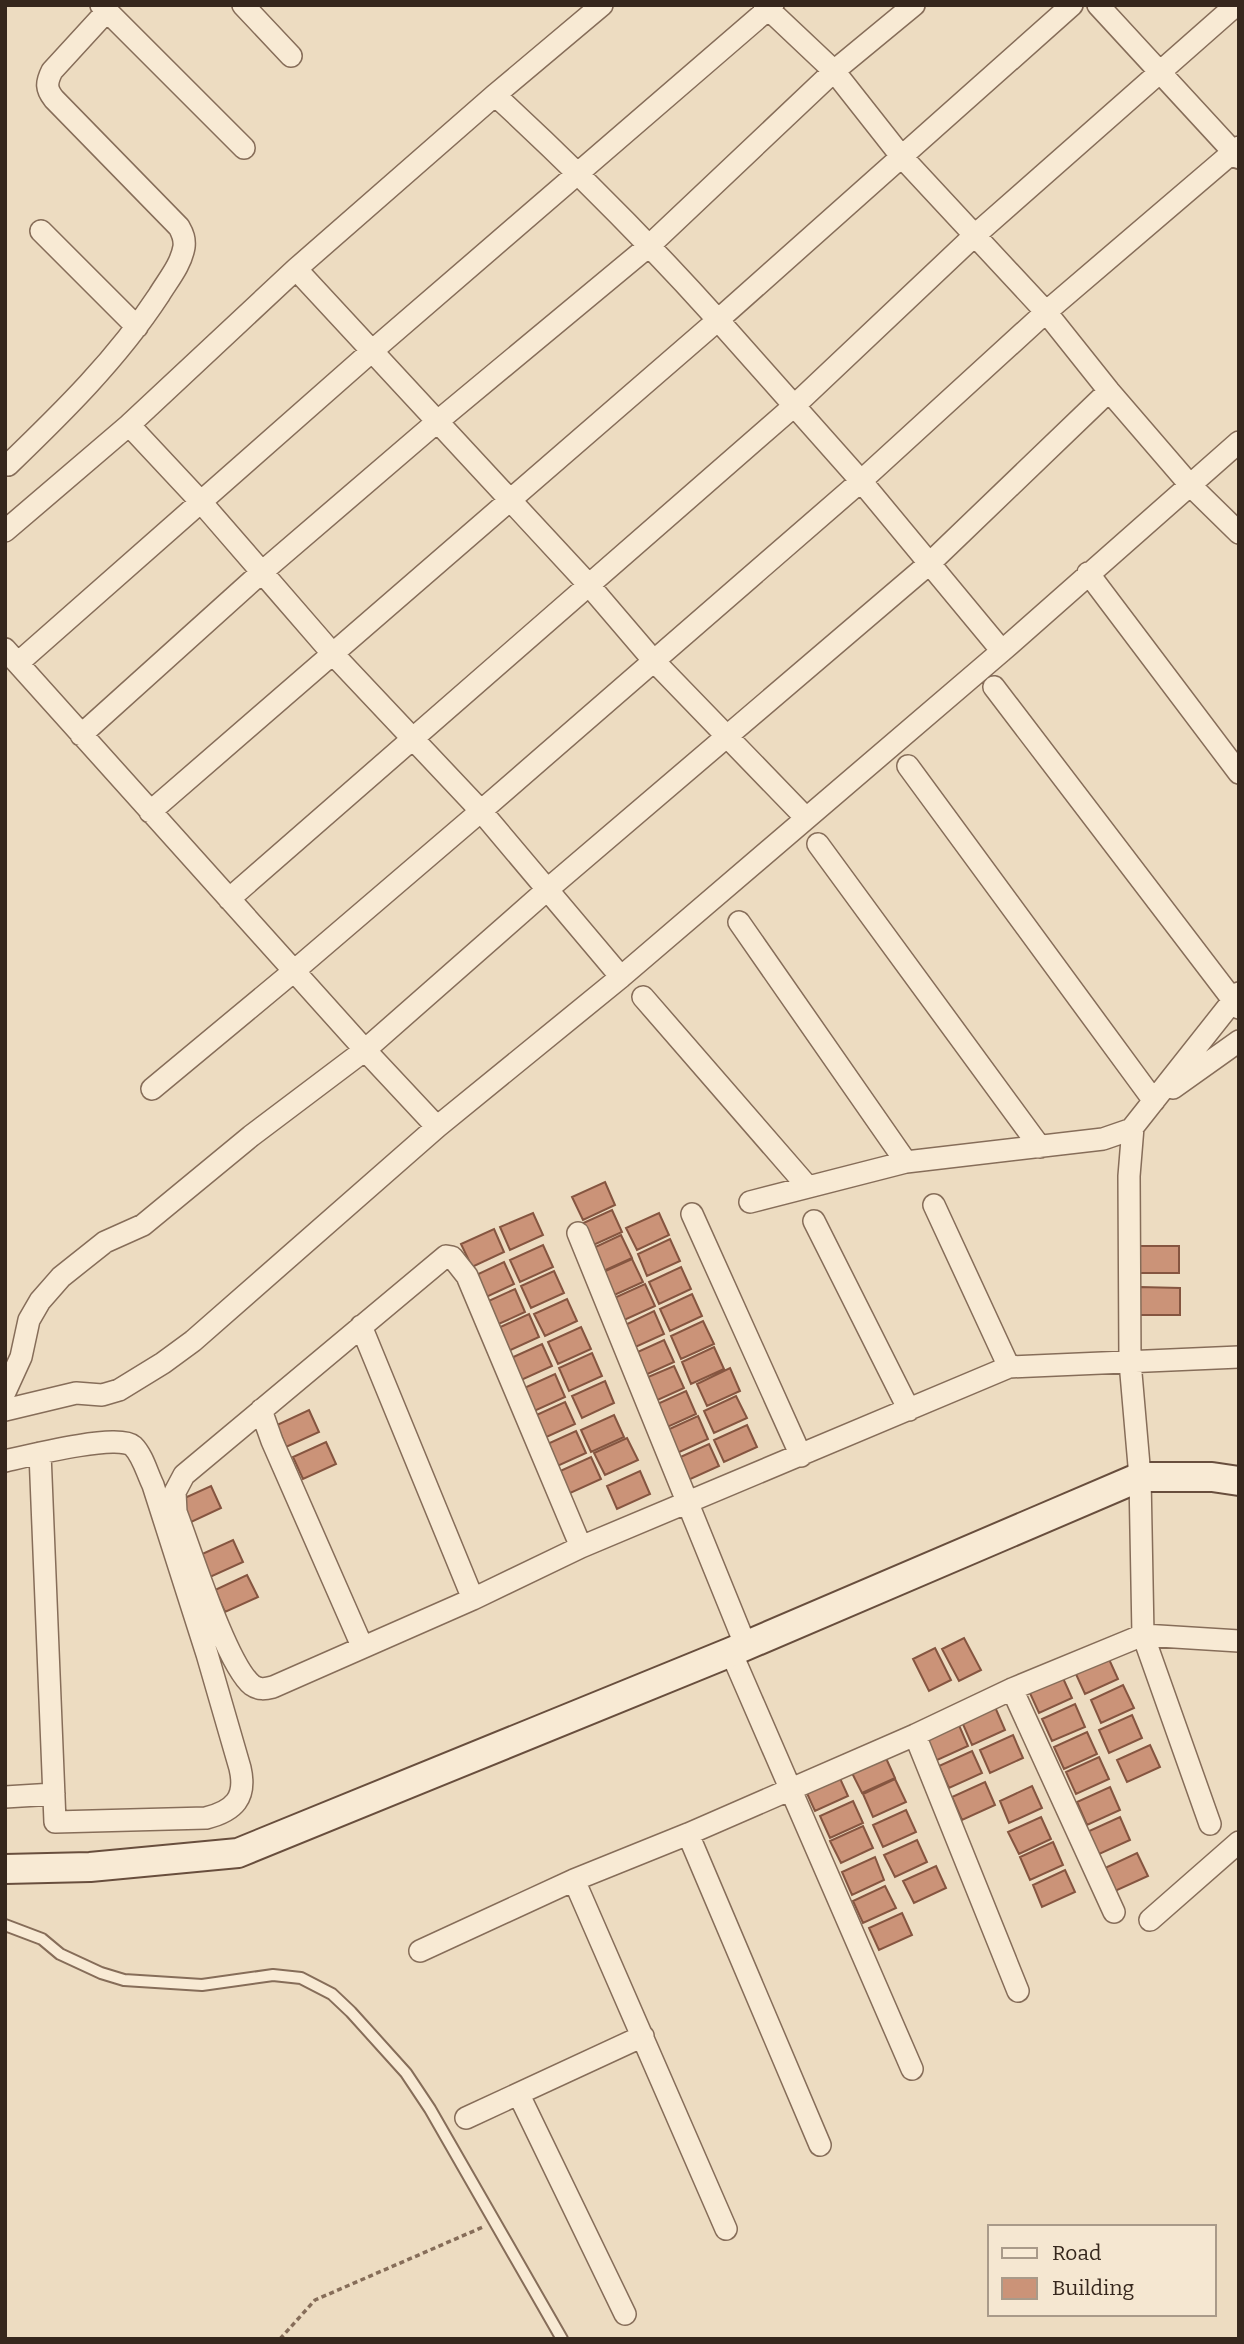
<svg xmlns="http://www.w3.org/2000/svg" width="1244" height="2344" viewBox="0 0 1244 2344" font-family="Bitter,serif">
<rect width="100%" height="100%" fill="#eddcc1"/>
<path fill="#cb9378" stroke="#855540" stroke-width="2" d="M605 1182 615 1205 583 1220 572 1197Z
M612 1210 622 1232 589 1247 579 1225Z
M533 1213 543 1235 510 1250 500 1227Z
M659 1213 669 1235 637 1250 626 1228Z
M494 1229 504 1252 472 1267 461 1244Z
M621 1235 632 1258 599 1273 589 1250Z
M670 1239 680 1261 647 1276 638 1254Z
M543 1245 553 1267 520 1282 510 1260Z
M1140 1246H1179V1273H1139Z
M632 1259 643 1282 610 1297 599 1274Z
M504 1262 514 1284 482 1299 472 1277Z
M681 1267 691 1289 659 1304 649 1282Z
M554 1271 564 1293 531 1308 521 1286Z
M645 1284 655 1306 622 1321 612 1299Z
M1140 1287 1180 1288V1315H1140Z
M515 1289 525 1312 492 1327 482 1304Z
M692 1294 702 1316 670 1331 660 1309Z
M567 1299 577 1321 545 1336 534 1314Z
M654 1311 664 1334 631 1349 621 1327Z
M529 1314 539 1337 506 1352 496 1329Z
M703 1321 714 1344 681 1359 671 1336Z
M581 1327 591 1349 558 1364 548 1342Z
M664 1340 674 1362 641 1377 631 1355Z
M542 1344 552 1366 519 1381 509 1359Z
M714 1347 724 1369 691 1384 682 1362Z
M592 1353 602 1376 569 1391 559 1368Z
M674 1366 684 1388 651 1403 641 1380Z
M730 1368 740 1391 707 1406 697 1384Z
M555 1374 565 1397 532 1412 522 1389Z
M605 1381 614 1403 582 1418 572 1396Z
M686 1391 696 1414 663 1429 653 1406Z
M736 1396 747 1418 714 1433 704 1411Z
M565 1402 575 1424 542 1439 532 1417Z
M309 1410 319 1432 286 1447 277 1425Z
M614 1415 624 1437 591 1452 581 1430Z
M698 1416 708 1439 675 1454 665 1431Z
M747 1425 757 1447 724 1462 714 1440Z
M576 1431 586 1453 553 1468 543 1446Z
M627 1438 638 1460 605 1475 594 1453Z
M326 1442 336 1464 303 1479 293 1457Z
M709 1444 719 1466 686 1481 676 1459Z
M591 1457 601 1479 568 1494 558 1472Z
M640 1471 650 1494 617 1509 607 1486Z
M211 1486 221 1508 189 1523 178 1501Z
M233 1540 243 1562 210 1577 200 1555Z
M247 1575 258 1597 225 1612 215 1590Z
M964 1638 981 1670 959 1681 942 1649Z
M935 1648 951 1680 929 1691 913 1659Z
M1108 1657 1118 1679 1085 1694 1075 1672Z
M1062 1676 1072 1698 1039 1713 1029 1691Z
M1123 1685 1134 1708 1101 1723 1091 1700Z
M1075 1704 1085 1727 1052 1741 1042 1719Z
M995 1707 1005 1730 972 1745 962 1722Z
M1132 1715 1142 1738 1109 1753 1099 1730Z
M958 1723 968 1746 935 1761 925 1738Z
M1087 1732 1097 1754 1064 1769 1054 1747Z
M1013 1735 1023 1758 990 1773 980 1750Z
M1150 1745 1160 1767 1127 1782 1117 1760Z
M972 1751 982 1773 949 1788 939 1766Z
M885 1756 895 1778 862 1793 851 1771Z
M1099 1757 1109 1779 1076 1794 1066 1772Z
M838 1774 848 1796 815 1811 805 1789Z
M895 1779 906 1802 873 1817 863 1794Z
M985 1782 995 1805 962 1820 952 1797Z
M1032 1786 1042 1808 1009 1823 1000 1801Z
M1110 1787 1120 1810 1087 1825 1077 1802Z
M853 1801 863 1823 830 1838 820 1816Z
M906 1810 916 1832 883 1847 873 1825Z
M1041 1817 1051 1839 1019 1854 1008 1832Z
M1120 1817 1130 1840 1097 1855 1087 1832Z
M863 1826 873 1848 841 1863 830 1841Z
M917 1840 927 1862 895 1877 884 1855Z
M1053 1842 1063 1865 1030 1880 1020 1857Z
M1137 1853 1148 1876 1115 1891 1105 1868Z
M875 1857 884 1880 852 1895 842 1872Z
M936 1866 946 1888 914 1903 903 1881Z
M1065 1870 1075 1892 1042 1907 1033 1885Z
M885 1886 896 1908 863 1923 853 1901Z
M902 1913 912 1935 879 1950 869 1928Z"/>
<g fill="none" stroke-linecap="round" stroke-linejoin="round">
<g stroke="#866d59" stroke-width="14">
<path id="lane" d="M5 1925 42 1939 60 1954 101 1973 124 1980 202 1985 273 1975 301 1978 332 1994 351 2012 406 2073 430 2109 562 2339"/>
</g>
<g stroke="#866d59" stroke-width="24">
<path id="street" d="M101 5 244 148
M243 5 291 56
M764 5 834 71 901 156 1046 312 1109 391 1190 485 1239 533
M1098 5 1239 158
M41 231 137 327
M296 269 588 584 653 660 805 817
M129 425 201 502 332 653 481 811 294 971 152 1089
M8 465C63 412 117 359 159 295 168 280 181 265 184 247 185 239 183 234 179 227L54 99C46 89 46 83 52 71L107 11
M5 531 129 425 296 269 495 95 602 5
M1088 573 1239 773
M5 649 365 1050 437 1127
M1002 651 861 481 718 320 1072 5
M18 663 372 351 773 5
M994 687 1239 1008
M81 735 262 572 438 421 650 245 834 71 914 5
M908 766 1154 1101
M150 812 718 320C647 241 573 167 495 95
M818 844 1040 1147
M229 899 794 406 974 236 1236 5
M739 922 906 1162
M621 977 481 811 861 481 1046 312 1239 147
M643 997 808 1187
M1173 1088 1239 1041
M750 1202 906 1162 1103 1139 1132 1129
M934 1205 1009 1367
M692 1214 801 1456
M814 1221 909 1410
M578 1233 745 1644
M361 1326 473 1599
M5 1392 21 1357 29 1320 40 1301 61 1277 105 1242 143 1225 251 1136 365 1050 548 889 930 563 1109 391
M5 1410 76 1393 102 1395 119 1390 163 1363 193 1341 437 1127 621 977 1002 651 1239 442
M261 1410 272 1441 362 1646
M5 1461C27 1456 118 1433 133 1446 143 1456 147 1473 153 1485L207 1654 240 1768C247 1798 234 1811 206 1818L55 1822 40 1453
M581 1547 467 1276 452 1257 446 1256 184 1475 175 1492 176 1512C190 1548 226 1664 252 1685 259 1690 265 1689 273 1687L473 1599 581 1547 1009 1367 1239 1357
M731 1652 912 2069
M1012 1689 1114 1912
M915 1735 1018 1991
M5 1797 54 1794
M1210 1824 1143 1635 1140 1477 1130 1362 1129 1176 1133 1127 1239 993
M688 1834 820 2145
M574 1880 726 2229
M1150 1920 1239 1842
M420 1951 574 1880 688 1834 915 1735 1012 1689 1143 1635 1239 1641
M519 2095 625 2314
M466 2118 643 2036"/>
</g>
<g stroke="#684e3d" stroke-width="32">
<path id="secondary" d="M5 1869 90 1867 238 1853 731 1652 1140 1477H1212L1239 1481"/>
</g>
<path stroke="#866d59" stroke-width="3.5" stroke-dasharray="5 3.5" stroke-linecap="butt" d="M280 2339 315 2300 483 2227"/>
<use href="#lane" stroke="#f8ead4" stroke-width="10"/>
<use href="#street" stroke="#f8ead4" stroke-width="21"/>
<use href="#secondary" stroke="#f8ead4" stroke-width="28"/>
</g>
<rect width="1244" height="2344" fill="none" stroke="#36271d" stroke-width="14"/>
<rect x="988" y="2225" width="228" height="91" fill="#f5e7d1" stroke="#a99a89" stroke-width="2"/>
<rect x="1002" y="2248" width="35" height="10" fill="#f8ead4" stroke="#a99a89" stroke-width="2"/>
<text x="1052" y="2260" font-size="21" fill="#36271d">Road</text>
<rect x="1002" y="2278" width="35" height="21" fill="#cb9378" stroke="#a99a89" stroke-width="2"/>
<text x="1052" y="2295" font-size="21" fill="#36271d">Building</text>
</svg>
